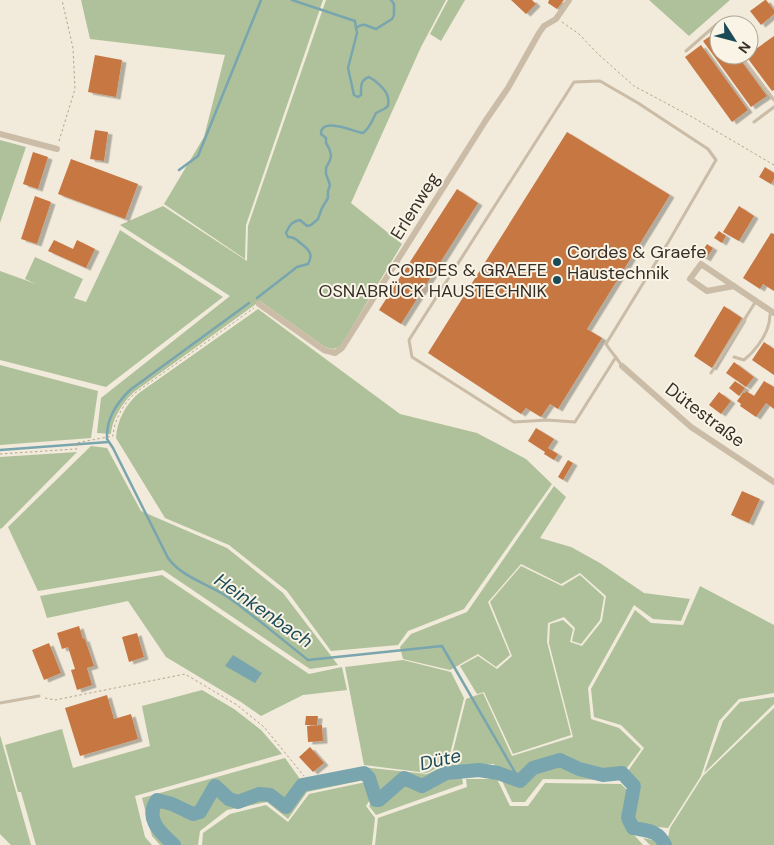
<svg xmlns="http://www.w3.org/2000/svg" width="774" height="845" viewBox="0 0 774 845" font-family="'DM Sans',sans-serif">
<defs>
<filter id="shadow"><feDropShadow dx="4.5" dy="2.5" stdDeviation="0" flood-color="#0004"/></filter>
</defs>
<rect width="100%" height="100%" fill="#f2eada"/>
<path fill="#aec19a" d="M81 0H323L246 225 245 259 164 204 204 137 225 55 90 39Z
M326 0H446L421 47 351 203 402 244 340 347 333 349 325 347 260 301 134 392C123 402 112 419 111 434L97 433 101 398 230 296 120 225 163 206 247 261 248 226Z
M448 0H465L441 41 430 34Z
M649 0H730L689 36Z
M0 140 26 147 0 223Z
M120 230 223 297 106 387 0 360V271L36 284 25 279 35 257 83 279 74 298 86 302Z
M258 309 400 414 477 433 526 459 552 484 464 609 408 631 398 645 331 651 287 591 229 545 165 518 116 438C117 420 126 404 139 393Z
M0 365 98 391 91 438 0 445Z
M91 446 107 448 141 511 227 548 283 593 338 665 310 669 163 570 38 591 8 527Z
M77 452 2 528 0 529V457Z
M554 486 566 497 540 538 571 547 600 563 644 593 690 599 681 621 653 619 634 605 588 688 591 719 619 728 641 749 618 780 543 779 525 802H512L494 764 460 765 463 784 376 815 369 806 378 792 373 778 307 792 288 819 267 802 227 810 200 831 198 845H160L152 836 142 798 285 758 300 779 362 767 427 774 450 763 466 699 483 693 512 756 573 737 549 643 550 624 563 620 573 629 570 642 582 646 602 621 606 596 580 573 561 584 521 564 488 602 510 655 496 667 478 654 450 670 403 659 400 647 411 634 467 612Z
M521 566 562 586 580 575 604 597 600 620 581 644 572 641 575 628 564 617 548 623 547 642 571 735 513 754 484 692 477 694 460 666 478 656 497 669 512 656 490 602Z
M162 575 309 674 342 667 347 690 303 695 261 716 241 702 166 657 128 601 47 618 40 596Z
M700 586 774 625V693L739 699 719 721 701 776 668 828 638 825 634 818 641 785 628 771 644 748 621 725 594 717 591 689 635 610 651 623 683 625Z
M403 660 451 672 464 698 448 762 427 773 364 765 345 667Z
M202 690 234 709 261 730 282 754 135 796 145 837 152 845H36L21 792H18L5 745 62 729 73 768 150 746 142 706Z
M774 697V704L704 773 723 721 740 702Z
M774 708V845H650L643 838 667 843 670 828 703 776Z
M0 735 31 845H11L0 834Z
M466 779H497L510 806H528L545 783 621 784 627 790 621 820 643 845H375L378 818 467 787Z
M366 782 371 798 366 806 375 818 372 845H202L203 833 230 814 266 805 288 822 309 794Z"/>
<path fill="#79a5af" d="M233 655 262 673 255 683 225 666Z"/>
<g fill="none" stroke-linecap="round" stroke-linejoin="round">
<path stroke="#79a5af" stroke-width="2.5" d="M292 0 355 21 356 28
M179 170 198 156 261 0
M257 298 297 267 308 264C313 255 310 251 303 245 297 241 296 237 288 237L286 233C290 225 291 222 300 220L307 226 311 225 318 219 322 208 328 198V191L330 185 326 174V168L330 160 331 155 329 148 326 143V138L321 134C321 116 354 132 363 133 370 128 372 121 376 113L384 109 388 106C388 104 389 101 388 98 387 90 375 80 369 77 360 80 361 87 361 95L358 97 354 95 348 68 357 33 356 28C365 21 367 27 376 29L392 19 394 15V4L391 0
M249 303 130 390C116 404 106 419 107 439L113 448 168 558C183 579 213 585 232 600 258 619 283 640 308 660L442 646 520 781
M0 450 108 442"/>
<path stroke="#79a5af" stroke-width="14" d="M174 845C161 833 144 819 157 800L172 804 193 814 200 812 215 786 229 799 238 802 259 794 270 795 286 807 302 785 364 773 369 778 376 800H379L404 778 422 786 446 773 479 770 498 773 520 781 533 768 560 760 579 769 603 775 622 773 634 786 628 818 633 828C648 831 658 830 665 845"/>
</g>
<path fill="#c77743" filter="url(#shadow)" d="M511 0H532L536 4 526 14Z
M549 0H564L557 9 548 3Z
M765 0H766L774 10V14L761 25 750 11Z
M719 30V55H737L767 96 751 107 703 41Z
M774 36V90L772 91 746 56Z
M701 45 748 110 732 122 685 57Z
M95 55 122 60 116 97 88 92Z
M95 130 108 132 104 161 90 159Z
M567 132 670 195 587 329 602 338 558 409 550 404 541 417 526 408 521 414 428 353Z
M33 152 48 157 38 189 23 184Z
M71 159 138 184 125 219 58 194Z
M765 167 774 173V179L771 184 759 177Z
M457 189 478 203 401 324 379 310Z
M35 196 51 202 37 244 21 239Z
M739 206 754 216 739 241 723 232Z
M719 231 726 236 722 243 714 238Z
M771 233 774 234V291L763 284 760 289 743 278Z
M54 240 73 249 77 240 95 249 86 268 48 251Z
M707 244 713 248 706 259 700 255Z
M724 306 742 318 712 368 694 356Z
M764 342 774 349V375L752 360Z
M734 362 754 377 746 387 726 373Z
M735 381 745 388 739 396 729 388Z
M764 381 774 387V409L766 403 756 417 740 406 741 404 737 401 743 393H745L746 391 754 396Z
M719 392 731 401 721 414 709 405Z
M536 428 554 439 548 448 558 454 554 460 544 454 545 452 528 441Z
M568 460 573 463 563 480 558 477Z
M742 491 760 499 749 523 731 515Z
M79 626 83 639H85L94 666 87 668 92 685 77 690 71 670 75 669 68 647 62 649 57 633Z
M137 633 144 657 129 662 122 637Z
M49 643 61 673 44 680 32 650Z
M107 695 114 719 131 714 138 739 80 756 65 708Z
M306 716H318L317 725H305Z
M322 725 323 741 308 742 307 726Z
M310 747 324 763 313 772 299 757Z"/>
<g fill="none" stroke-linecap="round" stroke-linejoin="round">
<path stroke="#b6a690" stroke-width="1" stroke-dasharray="2.5 2.5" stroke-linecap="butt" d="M562 22 579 34 597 53 634 86 694 118 774 165
M59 141 75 89 73 48 62 0
M0 454 75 449H77L76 443 113 436C114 420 124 403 135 393L254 308
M45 698 55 700 185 674 237 705 264 727 304 776"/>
<path stroke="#cabca6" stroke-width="3" d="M686 51 717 24 719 27
M740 55 774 100
M754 122 774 107
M616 357 575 422 547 420 514 422 412 357 409 340 574 82 600 81 638 103 708 149 716 160 669 241 606 344C611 352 617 358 622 366
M734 357 744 360C754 352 766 337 769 323 770 319 769 316 771 312
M711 373 756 301
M0 703 39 696"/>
<path stroke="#cabca6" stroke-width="6" d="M0 134 57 149
M734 286 707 291 690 279 701 264 774 313
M259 304 324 350 335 353 342 348 486 120 508 88 539 33 544 26 556 19 569 0
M622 366 691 427 774 482"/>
</g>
<g fill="#1c4b58" stroke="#f9f4e6" stroke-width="2">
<circle cx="557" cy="262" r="5"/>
<circle cx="557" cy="280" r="5"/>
</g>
<g text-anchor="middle" stroke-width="4" stroke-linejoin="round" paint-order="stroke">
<g font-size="18" fill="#362e27" stroke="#f9f4e6">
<text transform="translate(415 206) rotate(-58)" y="6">Erlenweg</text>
<text transform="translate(705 415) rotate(37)" y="6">Dütestraße</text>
</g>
<g font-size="18" fill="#362e27" stroke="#f9f4e6" text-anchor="start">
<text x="567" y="258">Cordes &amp; Graefe<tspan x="567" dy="21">Haustechnik</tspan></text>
<text x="547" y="276" text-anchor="end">CORDES &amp; GRAEFE<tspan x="547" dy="21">OSNABRÜCK HAUSTECHNIK</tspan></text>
</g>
<g font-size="19" font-style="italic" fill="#1c4b58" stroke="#f9f4e6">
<text transform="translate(264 610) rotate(35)" y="7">Heinkenbach</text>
<text transform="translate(440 759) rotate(-13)" y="7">Düte</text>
</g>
</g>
<g transform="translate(734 40) rotate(126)"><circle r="24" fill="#f9f4e6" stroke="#aba59a"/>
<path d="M0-4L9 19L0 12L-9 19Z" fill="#1c4b58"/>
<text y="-8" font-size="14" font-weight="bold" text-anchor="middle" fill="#362e27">N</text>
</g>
</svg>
